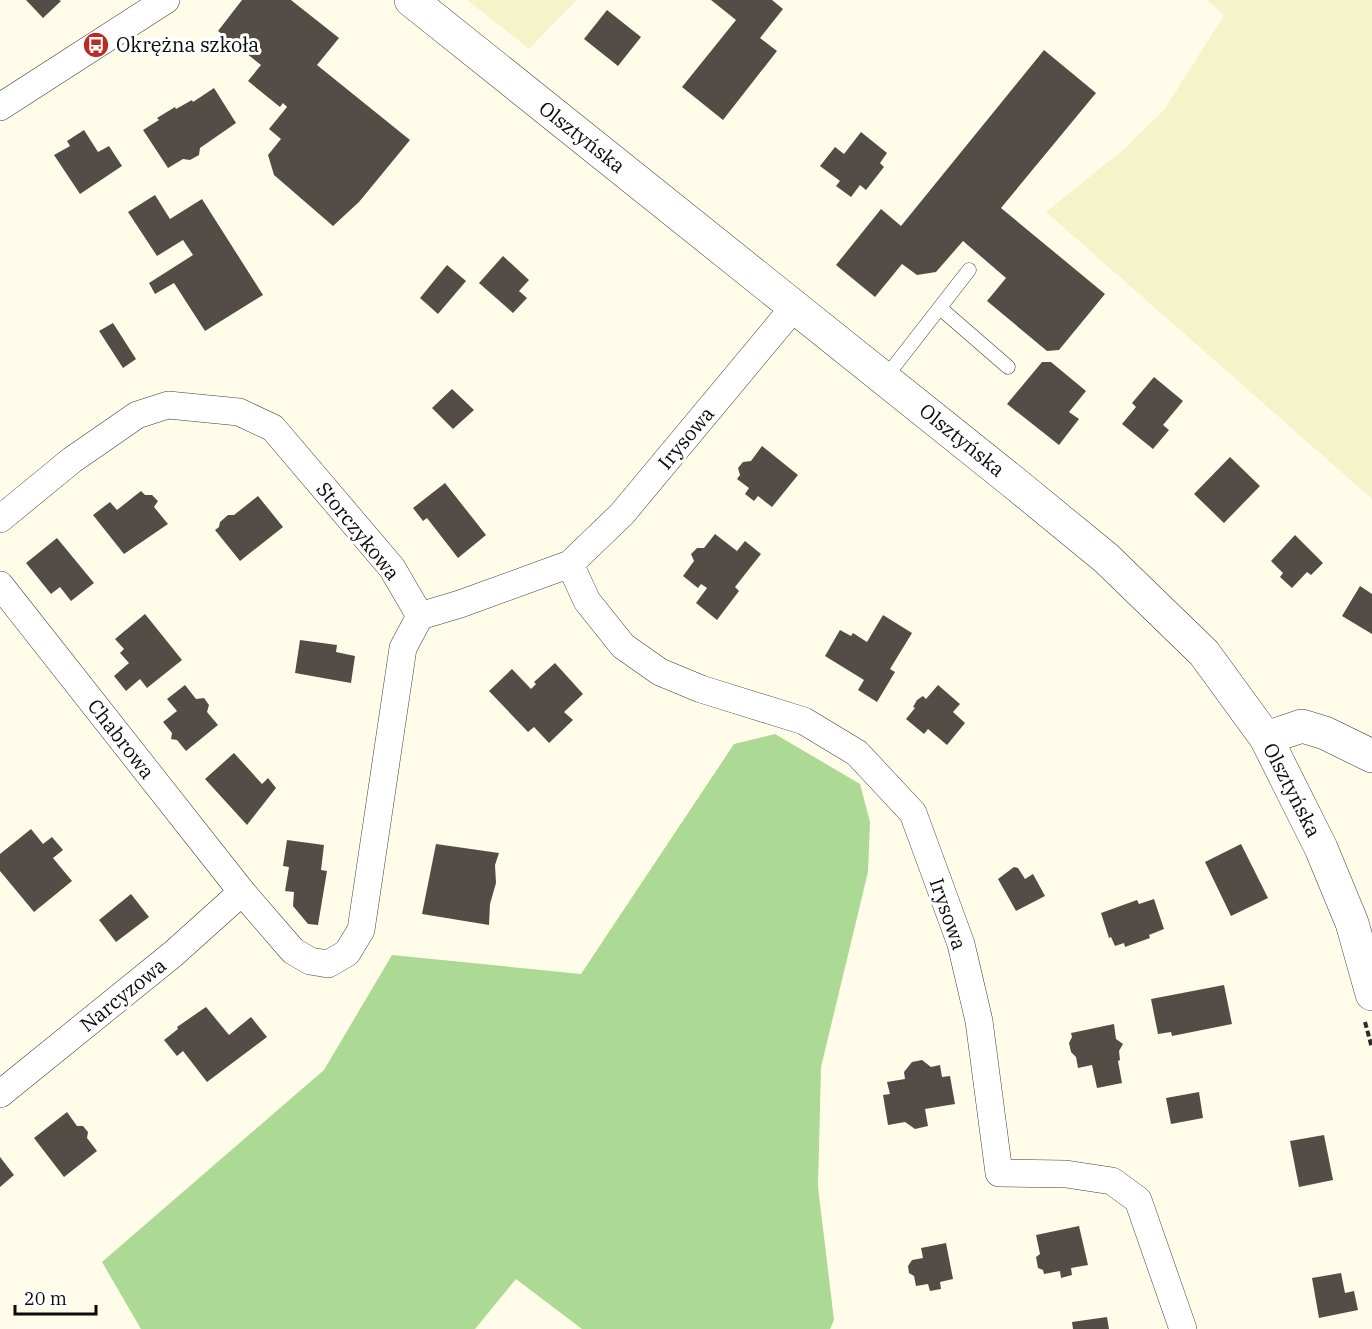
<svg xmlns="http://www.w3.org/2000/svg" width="1372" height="1329" viewBox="0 0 1372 1329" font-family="'IBM Plex Serif',serif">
<rect width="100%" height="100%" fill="#fffde9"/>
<path fill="#f4f4ca" d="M467 0H577L529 49Z
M1207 0H1372V499L1046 212 1123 150 1164 110 1224 15Z"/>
<path fill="#acd993" d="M775 734 860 784 870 822 868 872 821 1067 818 1187 834 1320 830 1329H582L516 1279 475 1329H141L102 1262 324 1070 392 955 581 974 734 744Z"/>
<path fill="#544d47" d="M26 0H59L61 1 43 18Z
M242 0H291L339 38 317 65 410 140 359 202 333 226 274 175 268 155 281 139 269 129 287 107 283 103 280 107 248 81 261 65 218 31Z
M711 0H772L783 9 760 38 777 51 723 120 682 87 736 20Z
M607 10 641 37 618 66 584 39Z
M1044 50 1096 93 1001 208 1105 294 1059 350 1047 351 987 301 1006 278 963 241 936 272 917 275 902 264 875 297 836 265 881 209 901 226Z
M214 88 236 123 200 148 199 155 190 160 183 159 168 168 143 130 159 120 157 118 175 107 176 109 192 100 193 102Z
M84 130 98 152 109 146 122 166 80 194 54 155 70 146 67 141Z
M861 132 887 153 880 163 884 167 866 190 860 185 851 197 836 186 840 181 820 166 835 147 844 154Z
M155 195 170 219 202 199 263 295 205 331 174 283 155 294 149 283 193 255 183 240 157 256 128 212Z
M503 256 529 280 519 291 527 298 513 313 479 283Z
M447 265 466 281 438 314 420 298Z
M113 323 136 359 123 368 99 331Z
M1042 362H1051L1086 391 1069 412 1079 419 1059 445 1007 404Z
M1154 377 1183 401 1163 425 1169 430 1153 449 1122 424 1136 407 1132 403Z
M452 389 474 410 453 429 432 408Z
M762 446 798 475 772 507 758 496 754 501 745 494 749 488 737 479 740 475 738 468 743 462 751 461Z
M1230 457 1260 486 1224 523 1194 494Z
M445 483 486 535 458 558 427 518 423 521 413 508Z
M141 491 145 495H152L158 501 154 507 168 524 124 554 93 515 110 502 117 510Z
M258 496 283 527 240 561 215 530 219 527 220 522 228 515H234Z
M715 534 737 551 745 541 761 554 735 587 739 591 717 620 696 603 707 588 701 584 698 588 683 576 694 561 691 554 697 548H704Z
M1295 535 1323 563 1311 575 1307 572 1292 588 1280 577 1283 573 1271 561Z
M57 538 94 583 71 601 60 587 51 594 26 563Z
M1360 586 1372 594V634L1342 616Z
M145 614 182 660 147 688 140 679 126 691 114 676 129 663 120 653 124 649 115 639Z
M883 615 912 633 890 669 895 672 877 702 858 690 864 680 825 656 840 630 851 636 853 633 867 642Z
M300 640 337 645 336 652 355 656 351 683 295 673Z
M555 663 583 694 564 712 573 720 549 743 534 727 528 732 489 691 512 669 531 689 536 684 534 682Z
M185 685 196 699 204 698 209 705 207 712 218 725 186 751 177 740 171 739 172 733 163 722 177 711 167 699Z
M938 685 960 704 953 712 965 723 947 745 928 729 924 734 906 719 915 708 913 707 917 700 923 696 926 699Z
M234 753 262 784 268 778 276 788 247 825 205 779Z
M31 829 43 844 52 837 63 850 53 858 72 881 34 912 0 871V854Z
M287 840 324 845 321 870 327 871 318 925 308 924 293 906 294 892 285 891 289 867 283 866Z
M436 844 499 853 495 865 496 883 490 904 489 925 422 914Z
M1241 844 1268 898 1231 916 1205 862Z
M1014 867 1018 868 1025 879 1033 874 1045 896 1016 911 998 879Z
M131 894 149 917 116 942 99 920Z
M1154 899 1164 929 1149 935 1150 938 1125 947 1124 943 1115 946 1111 937 1109 938 1101 913 1137 900 1139 904Z
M1224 985 1232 1024 1172 1036 1171 1032 1158 1034 1151 999Z
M206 1007 229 1035 251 1017 267 1037 207 1082 183 1051 177 1056 164 1040 178 1029 177 1027Z
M1114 1024 1116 1039 1123 1044 1119 1051 1120 1060 1118 1061 1122 1083 1097 1088 1092 1065 1078 1068 1076 1057 1071 1052 1069 1043 1072 1037 1071 1033Z
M922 1060 931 1067 940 1065 942 1077 950 1076 955 1104 925 1109 928 1126 915 1129 905 1122 888 1125 883 1095 890 1094 887 1082 905 1079 904 1072 912 1062Z
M1199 1092 1203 1118 1171 1124 1166 1098Z
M67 1112 77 1126H83L88 1132 87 1138 97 1151 64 1177 34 1138Z
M1324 1135 1333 1180 1299 1187 1290 1141Z
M0 1157 14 1175 0 1187Z
M1079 1226 1088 1265 1071 1268 1072 1275 1061 1278 1060 1271 1044 1274 1043 1270 1038 1268 1036 1257 1040 1254 1036 1235Z
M946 1243 953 1279 940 1282 941 1289 930 1291 928 1284 916 1286 914 1276 909 1273 908 1266 912 1260 923 1258 921 1248Z
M1341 1273 1345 1293 1354 1291 1358 1310 1319 1318 1312 1278Z
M1107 1317 1109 1329H1073L1072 1322Z"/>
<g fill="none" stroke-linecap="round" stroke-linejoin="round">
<g stroke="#3e3e3e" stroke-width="15">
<path id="service" d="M940 308 1008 367
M885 378 969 270"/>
</g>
<g stroke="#3e3e3e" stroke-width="28">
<path id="minor" d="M0 107 166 0
M0 519 72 460 137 415 168 405 239 412 273 428 392 568 420 616
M570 564 622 514 795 306
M0 585 242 892 293 951 310 961 328 964 347 953 361 930 403 648 420 616
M420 616 460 604 570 564 587 601 623 646 660 672 701 689 804 721 857 753 913 813 961 944 979 1021 999 1173 1066 1174 1112 1181 1138 1200 1183 1329
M0 1094 173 954 242 892"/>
</g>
<g stroke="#3e3e3e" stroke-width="34">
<path id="tertiary" d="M411 0 1012 481 1106 558 1204 653 1266 738 1321 848 1352 923 1372 994
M1266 738 1302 726 1325 733 1372 756"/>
</g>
<path stroke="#2d2d2d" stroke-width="4" stroke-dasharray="6 3" stroke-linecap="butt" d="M1365 1022 1372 1048"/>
<use href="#service" stroke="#fff" stroke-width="14"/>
<use href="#minor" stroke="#fff" stroke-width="27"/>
<use href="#tertiary" stroke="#fff" stroke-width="33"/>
</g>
<defs>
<g id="bus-disc" transform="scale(1.35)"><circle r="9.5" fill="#bb2b23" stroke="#fff"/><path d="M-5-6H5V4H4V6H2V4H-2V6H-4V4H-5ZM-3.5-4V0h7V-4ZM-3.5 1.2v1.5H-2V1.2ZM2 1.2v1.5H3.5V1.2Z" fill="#fff"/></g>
</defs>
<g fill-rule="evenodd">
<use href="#bus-disc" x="96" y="45"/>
</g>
<g text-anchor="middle" stroke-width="6" stroke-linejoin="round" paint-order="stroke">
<g font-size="20" fill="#0b0b0b" stroke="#fff" text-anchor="start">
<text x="116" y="52">Okrężna szkoła</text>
</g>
<g font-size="20" fill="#0b0b0b" stroke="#fff">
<text transform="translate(582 137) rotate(38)" y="7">Olsztyńska</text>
<text transform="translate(686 438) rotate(-50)" y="7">Irysowa</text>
<text transform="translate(962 440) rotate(39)" y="7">Olsztyńska</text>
<text transform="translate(358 531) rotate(51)" y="7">Storczykowa</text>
<text transform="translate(121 739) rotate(52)" y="7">Chabrowa</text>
<text transform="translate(1292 790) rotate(63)" y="7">Olsztyńska</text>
<text transform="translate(948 914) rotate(71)" y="7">Irysowa</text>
<text transform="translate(123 995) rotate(-39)" y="7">Narcyzowa</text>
</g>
</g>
<path d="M15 1305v9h81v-9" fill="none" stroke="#0b0b0b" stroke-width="3"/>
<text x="24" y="1305" font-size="18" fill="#0b0b0b" stroke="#ffffff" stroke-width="4.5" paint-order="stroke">20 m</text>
</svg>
